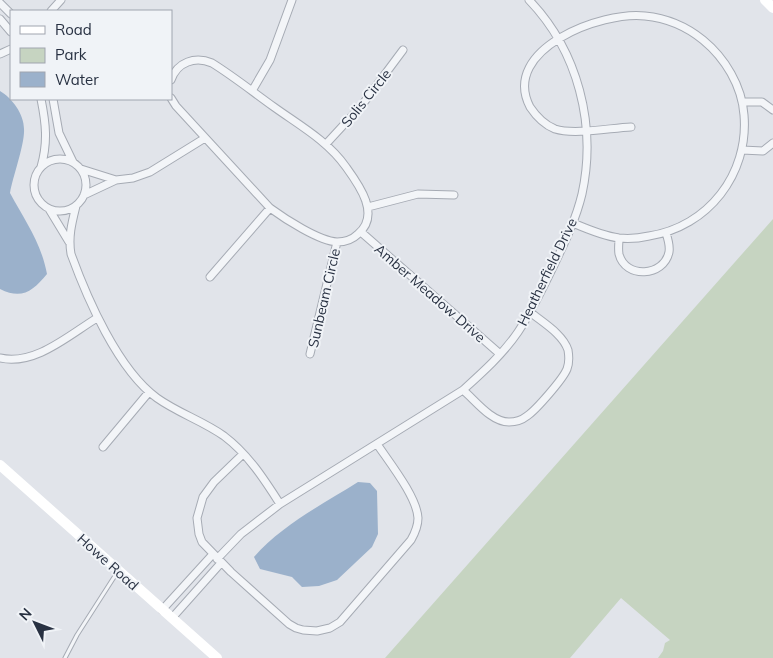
<svg xmlns="http://www.w3.org/2000/svg" width="773" height="658" viewBox="0 0 773 658" font-family="Mulish,sans-serif">
<rect width="100%" height="100%" fill="#e1e4ea"/>
<path fill="#c6d4c1" d="M773 219V658H658L663 651 665 643 670 640 621 598 570 658H385Z"/>
<path fill="#9bb1cb" d="M0 91C12 98 24 114 24 129 25 144 13 176 10 193 25 221 41 242 47 274 33 291 22 300 0 289Z
M358 482 370 483 377 491 378 534 372 547 337 580 319 586 302 587 292 577 260 569 254 557C282 525 323 504 358 482Z"/>
<g fill="none" stroke-linecap="round" stroke-linejoin="round">
<g stroke="#a6abb4" stroke-width="5">
<path id="lane" d="M65 658 77 635 118 571"/>
</g>
<g stroke="#a6abb4" stroke-width="9">
<path id="street" d="M0 3 11 14
M51 11 61 0
M0 19 11 32
M0 54 11 49
M171 80C177 62 195 56 212 63 233 76 253 92 274 107 299 125 328 141 346 167 359 185 381 215 358 234 353 239 345 242 337 242 319 241 285 219 270 208L176 106 171 98
M252 91 270 60 292 0
M53 99 59 133 73 162
M742 102H762L773 110
M326 144 362 105 403 50
M742 150 763 151 773 143
M34 185a26 26 0 1 1 52 0a26 26 0 1 1-52 0Z
M41 167C48 142 46 124 41 99
M81 169 116 180
M84 195 116 180 133 178 150 172 205 138
M76 206C72 222 68 237 71 254 87 298 118 370 157 398 178 413 203 421 224 436 248 454 264 479 280 504
M368 207 418 194 454 195
M49 209 69 242
M573 223C587 229 603 236 619 238 629 239 640 238 649 236 708 227 749 174 744 115 742 86 725 58 703 40 687 27 666 18 645 16 602 11 500 49 530 107 536 116 545 125 555 129 574 135 610 128 631 127
M361 232 500 354
M619 238C619 243 618 249 619 254 625 279 664 277 669 252 670 246 668 239 666 233
M210 277 270 208
M310 354 337 242
M0 358C35 366 69 335 97 318
M463 390C475 400 491 422 509 422 515 422 522 420 527 416 536 410 563 379 567 369 569 364 569 356 568 350 563 334 542 322 530 312
M103 447 149 392
M243 454 214 482 203 497 197 518 199 534 202 542 231 572 289 624 296 628 303 630 317 631 330 628 340 622 411 540C415 533 418 526 418 518 417 497 389 462 377 444
M217 559 241 534 280 504 463 390C483 372 503 354 518 332 532 311 543 288 554 265 565 242 576 219 582 194 597 125 578 51 529 0
M162 610 213 554
M172 618 221 563"/>
</g>
<use href="#lane" stroke="#f3f5f8" stroke-width="3"/>
<use href="#street" stroke="#f3f5f8" stroke-width="7"/>
<path stroke="#fff" stroke-width="10" d="M765 0 773 8
M0 465 217 658"/>
</g>
<g text-anchor="middle" stroke-width="4" stroke-linejoin="round" paint-order="stroke">
<g font-size="14" fill="#283142" stroke="#f0f3f7">
<text transform="translate(366 98) rotate(-51)" y="5">Solis Circle</text>
<text transform="translate(547 272) rotate(-64)" y="5">Heatherfield Drive</text>
<text transform="translate(430 293) rotate(41)" y="5">Amber Meadow Drive</text>
<text transform="translate(324 298) rotate(-77)" y="5">Sunbeam Circle</text>
<text transform="translate(108 562) rotate(42)" y="5">Howe Road</text>
</g>
</g>
<rect x="10" y="10" width="162" height="90" fill="#f0f3f7" stroke="#a0a5af"/>
<rect x="20" y="26" width="25" height="8" fill="#ffffff" stroke="#a0a5af"/>
<text x="55" y="35" font-size="15" fill="#283142">Road</text>
<rect x="20" y="48" width="25" height="15" fill="#c6d4c1" stroke="#a0a5af"/>
<text x="55" y="60" font-size="15" fill="#283142">Park</text>
<rect x="20" y="72" width="25" height="15" fill="#9bb1cb" stroke="#a0a5af"/>
<text x="55" y="85" font-size="15" fill="#283142">Water</text>
<g transform="translate(35 623) rotate(312)" stroke="#f0f3f7" stroke-width="4" paint-order="stroke">
<path d="M0-4L9 19L0 12L-9 19Z" fill="#283142"/>
<text y="-8" font-size="14" font-weight="bold" text-anchor="middle" fill="#283142">N</text>
</g>
</svg>
